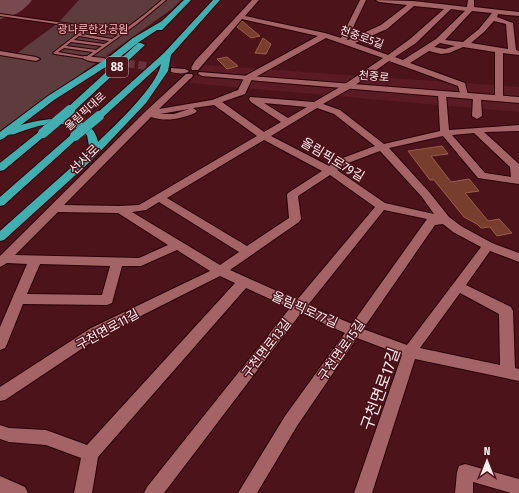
<svg xmlns="http://www.w3.org/2000/svg" width="519" height="493" viewBox="0 0 519 493" font-family="'Fira Sans Condensed','Noto Sans KR',sans-serif">
<rect width="100%" height="100%" fill="#4c131b"/>
<path fill="#5b1b24" d="M205 65 519 87V112L189 83Z"/>
<path fill="#5e3b3d" d="M79 0H181L172 9 0 131V51L16 54 58 23Z"/>
<g fill="none" stroke-linecap="round" stroke-linejoin="round">
<path fill="#78494f" fill-rule="evenodd" d="M0 0H32C23 12 14 16 0 19Z"/>
</g>
<path fill="#773d2d" stroke="#9b5e4c" d="M242 21 260 36 251 38 237 27Z
M263 38 271 44 266 54 255 53Z
M227 57 238 66 227 69 217 59Z
M442 146 448 154 431 156 451 182 469 179 479 191 465 193 488 221 499 219 512 233 497 236 490 227 481 228 477 224 464 217 434 180H430L408 151Z"/>
<g fill="none" stroke-linecap="round" stroke-linejoin="round">
<path stroke="#66333a" stroke-width="8" stroke-dasharray="8 3.5" stroke-linecap="butt" d="M104 60 174 70"/>
<g stroke="#2a0208" stroke-width="2">
<path id="lane" d="M162 0H166L137 24 88 59 55 54 53 53 85 28 120 33 144 15ZM87 30 118 35 112 39 82 34ZM79 36 109 41 104 44 74 40ZM71 42 102 46 96 50 66 46ZM64 48 93 52 86 57 58 52Z
M0 14 78 25 80 26 78 27 0 16Z"/>
</g>
<g stroke="#2a0208" stroke-width="2">
<path id="street" d="M252 0H259L245 16 325 33 341 38 360 0H366L347 40H348L381 25 407 5 379 2 376 0 413 1 467 7 468 0H474V7L519 12V16L498 14 497 17 513 23 516 50 519 51V55L503 53V98L502 100H496L495 98V52L463 47 449 53 441 54 429 51 410 63 465 83 468 95 467 97H461L458 86 389 61 351 88 323 104 340 110 384 144 440 131 438 94 442 91 446 94 449 130 519 125V131L484 132 519 164V184L478 178 443 136 389 148 430 193 449 217 461 226 492 243 519 253V262L490 251 466 285 511 307 513 311 515 368 519 369V381L415 359 372 493H354L402 355 357 338 297 426 257 493H238L285 416 345 333 301 313 164 493H144L147 487 290 308 246 288 98 457 92 493H74L81 458 46 445 9 442 0 439V425L9 428 46 430 87 445 235 283 220 276 101 336 5 400 0 401V387L91 328 210 271 177 250 141 266H122L112 303 107 305 23 304 7 344 5 348 0 350V327L27 264 7 263 0 267V256L146 111 186 74H192L193 76 159 109 212 100 238 90 245 76 318 36 242 19 198 70H192L191 68 195 61ZM414 6 444 9 410 39 388 55 355 43 387 29ZM451 9 465 11 436 39 403 60 395 57 416 43ZM472 11 492 13 479 29 463 42 445 40ZM494 21 506 24 508 49 471 43 484 32ZM326 38 383 58 345 84 314 102 250 97 249 99 251 102 281 122 264 132 222 102 245 94 252 79ZM440 43 455 46 445 49 434 47ZM264 103 307 107 288 118ZM214 105 257 136 139 205 120 206 64 205 151 117C167 122 180 119 195 113L197 111 193 108ZM317 108 334 114 375 146 340 159 329 166 271 136ZM189 109 174 114H160ZM474 133 510 167 511 177 485 173 452 135ZM264 140 322 171 288 193 287 195 289 218 247 246 167 198ZM380 151 422 197 434 214 385 203 337 170 348 163ZM330 175 375 207 297 300 230 270 299 222 301 219 298 196ZM159 202 239 252 220 265 132 212 146 210ZM384 210 427 219 352 324 308 305ZM58 212 118 213 168 245 139 258 15 255ZM443 224 453 232 481 247 407 345 363 329 435 225ZM40 264 110 266 102 295 27 294ZM460 293 499 314 500 365 420 348Z
M0 51 36 57 40 59 36 61 0 55Z
M84 56 104 58 108 60C102 64 88 62 83 58Z
M171 68 185 69 189 71C185 75 176 73 171 72Z
M477 94 481 97 482 116 477 119 472 116 473 97Z
M465 464 519 479V493H511L473 482V493H455L457 472 459 466Z"/>
</g>
<g stroke="#2a0208" stroke-width="2">
<path id="secondary" d="M199 72 519 97V103L202 76 198 74Z
M0 476 25 487 28 493H0Z"/>
</g>
<g stroke="#2a0208" stroke-width="2">
<path id="highway" d="M184 0H191L162 30H157L139 42 115 61 54 100 21 125C43 118 93 110 98 142 115 125 157 87 161 64L102 118H96L94 116 96 114 164 53 213 0H220L171 55 168 71 146 103 92 160 4 240 0 241V231L84 156 89 146 87 135C64 117 42 124 17 133 14 135 11 134 8 135 5 137 4 139 0 140V132L48 96 109 57 133 38 162 21Z
M138 43H141L145 45 73 112H67L65 110 67 108Z
M43 130 46 131 48 133 46 135 4 170 0 171V163L40 131Z
M75 133 78 134 80 136 78 138 4 205 0 206V197L72 134Z"/>
</g>
<use href="#lane" fill="#a46367" fill-rule="evenodd"/>
<use href="#street" fill="#a46367" fill-rule="evenodd"/>
<use href="#secondary" fill="#a46367" fill-rule="evenodd"/>
<use href="#highway" fill="#43aeaf" fill-rule="evenodd"/>
<g stroke="#2a0208" stroke-width="10" stroke-linecap="butt">
<path id="highway-bridge" d="M43 133 70 110
M75 136 99 116"/>
</g>
<use href="#highway-bridge" stroke="#43aeaf" stroke-width="10"/>
</g>
<g text-anchor="middle" stroke-width="3" stroke-linejoin="round" paint-order="stroke">
<g font-size="11" fill="#f6bcbd" stroke="#4c131b">
<text x="93" y="33">광나루한강공원</text>
</g>
<g font-size="11" fill="#fbebeb" stroke="#4c131b">
<text transform="translate(362 37) rotate(20)" y="4">천중로5길</text>
<text transform="translate(374 76) rotate(5)" y="4">천중로</text>
<text transform="translate(85 111) rotate(-42)" y="4">올림픽대로</text>
</g>
<rect fill="#4c131b" stroke="#c6aaad" stroke-width="1" x="106" y="57" width="22" height="20" rx="3"/>
<g font-size="12" font-weight="bold" fill="#fbebeb">
<text x="117" y="71">88</text>
</g>
<g font-size="13" fill="#fbebeb" stroke="#4c131b">
<text transform="translate(84 159) rotate(-45)" y="5">선사로</text>
<text transform="translate(333 159) rotate(31)" y="5">올림픽로79길</text>
<text transform="translate(305 309) rotate(24)" y="5">올림픽로77길</text>
<text transform="translate(107 329) rotate(-29)" y="5">구천면로11길</text>
<text transform="translate(266 348) rotate(-52)" y="5">구천면로13길</text>
<text transform="translate(341 350) rotate(-55)" y="5">구천면로15길</text>
</g>
<g font-size="16" fill="#fbebeb" stroke="#4c131b">
<text transform="translate(380 389) rotate(-70)" y="6">구천면로17길</text>
</g>
</g>
<g transform="translate(487 461)" stroke="#4c131b" stroke-width="3" paint-order="stroke">
<path d="M0-3L7 15L0 10L-7 15Z" fill="#fbebeb"/>
<text y="-6" font-size="11" font-weight="bold" text-anchor="middle" fill="#fbebeb">N</text>
</g>
</svg>
